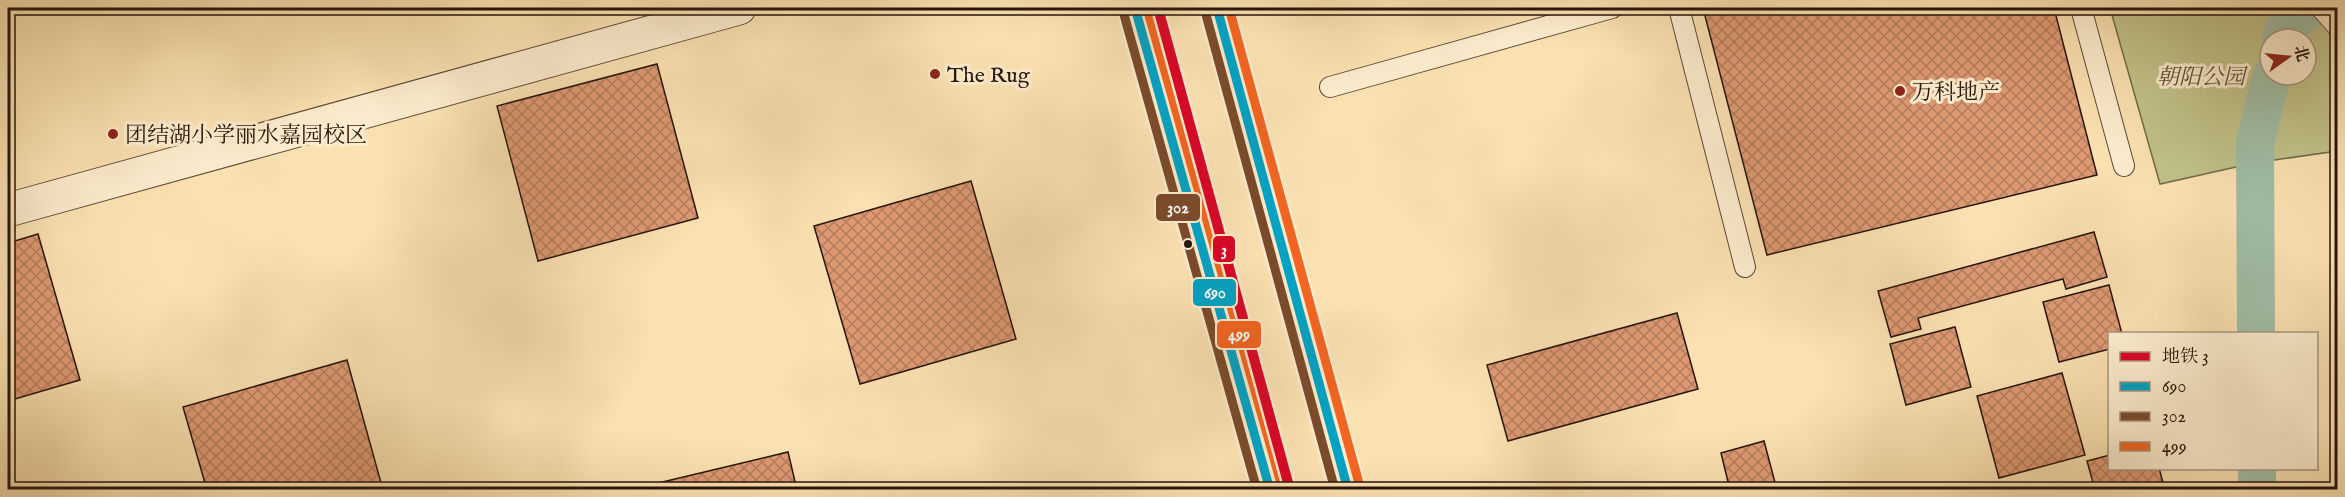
<svg xmlns="http://www.w3.org/2000/svg" width="2345" height="497" viewBox="0 0 2345 497" font-family="'IM FELL English','Noto Serif SC',serif">
<defs>
<pattern id="building-cross-hatch" width="8" height="8" patternUnits="userSpaceOnUse" patternTransform="scale(1.5)"><rect width="8" height="8" fill="#de9973"/><path d="M0 0l8 8M0 8l8-8" fill="none" stroke="#b47c5d"/></pattern>
</defs>
<rect width="100%" height="100%" fill="#fbe1b2"/>
<filter id="stains"><feTurbulence type="fractalNoise" baseFrequency=".00333" numOctaves="4"/><feColorMatrix values="0 0 0 0 .2 0 0 0 0 .09 0 0 0 0 .02 0 0 0 .5 -.17"/></filter>
<radialGradient id="worn" r=".72"><stop offset=".6" stop-color="#630" stop-opacity="0"/><stop offset="1" stop-color="#630" stop-opacity=".3"/></radialGradient>
<path fill="#c1c28a" stroke="#736c4a" stroke-width="1.5" fill-rule="evenodd" d="M2110 8H2337V151L2254 163 2160 184ZM2270 39H2306V75H2270Z"/>
<g fill="none" stroke-linecap="round" stroke-linejoin="round">
<path stroke="#a0bea7" stroke-width="38" d="M2281 39 2284 30 2312 8
M2256 334 2255 142 2272 75
M2257 468V490"/>
</g>
<path fill="url(#building-cross-hatch)" stroke="#25150b" stroke-width="1.5" d="M1703 8H2054L2097 175 1767 255Z
M657 64 698 218 538 261 497 106Z
M971 181 1016 339 860 384 814 226Z
M2094 232 2107 277 2066 289 2063 279 1918 318 1921 329 1891 337 1878 291Z
M38 234 80 380 8 401V243Z
M2109 285 2122 334H2110V349L2059 362 2043 302Z
M1677 313 1698 389 1508 441 1487 365Z
M1955 327 1971 387 1906 405 1890 344Z
M347 360 383 490H207L183 407Z
M2062 373 2085 455 1999 478 1977 396Z
M1764 441 1777 490H1730L1721 453Z
M788 452 797 490H629Z
M2110 455V468H2159L2165 490H2095L2087 461Z"/>
<g fill="none" stroke-linecap="round" stroke-linejoin="round">
<g stroke="#5a4835" stroke-width="22">
<path id="lane" d="M1679 8 1745 267
M2081 8 2124 166
M2321 8 2338 27
M1330 87 1612 8"/>
</g>
<g stroke="#5a4835" stroke-width="35">
<path id="street" d="M8 210 739 8"/>
</g>
<g stroke="#25150b" stroke-width="35">
<path id="primary" d="M1135 8 1270 490
M1217 8 1348 490"/>
</g>
<use href="#lane" stroke="#fceccd" stroke-width="20"/>
<use href="#street" stroke="#fceccd" stroke-width="33"/>
<use href="#primary" stroke="#eec079" stroke-width="33"/>
<g stroke="#fceccd" stroke-width="14">
<path id="bus-1" d="M1135 8 1270 490
M1217 8 1348 490"/>
</g>
<g stroke="#fceccd" stroke-width="14">
<path id="bus-2" d="M1123 11 1257 490
M1205 11 1335 490"/>
</g>
<g stroke="#fceccd" stroke-width="14">
<path id="bus-3" d="M1147 8 1282 487
M1229 8 1360 487"/>
</g>
<use href="#bus-1" stroke="#02a2c4" stroke-width="9"/>
<use href="#bus-2" stroke="#7a4b2a" stroke-width="9"/>
<use href="#bus-3" stroke="#f26522" stroke-width="9"/>
<g stroke="#fceccd" stroke-width="15">
<path id="metro-1" d="M1158 8 1290 490"/>
</g>
<use href="#metro-1" stroke="#d90627" stroke-width="10"/>
</g>
<g fill="#8f2418" stroke="#fceccd" stroke-width="2">
<circle cx="935" cy="74" r="6"/>
<circle cx="1900" cy="91" r="6"/>
<circle cx="113" cy="134" r="6"/>
</g>
<circle fill="#25150b" stroke="#fceccd" stroke-width="2" cx="1188" cy="244" r="5"/>
<g text-anchor="middle" stroke-width="6" stroke-linejoin="round" paint-order="stroke">
<g font-size="22" fill="#25150b" stroke="#fceccd" text-anchor="start">
<text x="947" y="82">The Rug</text>
<text x="1912" y="99">万科地产</text>
<text x="125" y="142">团结湖小学丽水嘉园校区</text>
</g>
<g font-size="22" font-style="italic" fill="#5c5237" stroke="#fceccd">
<text x="2201" y="84">朝阳公园</text>
</g>
</g>
<g stroke="#fceccd" stroke-width="2">
<rect x="1155" y="193" width="46" height="29" rx="6" fill="#7a4b2a"/>
<rect x="1212" y="235" width="24" height="28" rx="6" fill="#d90627"/>
<rect x="1192" y="278" width="45" height="29" rx="6" fill="#02a2c4"/>
<rect x="1216" y="320" width="46" height="29" rx="6" fill="#f26522"/>
</g>
<g font-size="16" text-anchor="middle" font-weight="bold" fill="#fff">
<text x="1178" y="213">302</text>
<text x="1224" y="255">3</text>
<text x="1215" y="298">690</text>
<text x="1239" y="340">499</text>
</g>
<rect width="2345" height="497" fill="none" stroke="#fbe1b2" stroke-width="30"/>
<rect x="9" y="9" width="2327" height="479" fill="none" stroke="#25150b" stroke-width="3"/>
<rect x="15" y="15" width="2315" height="467" fill="none" stroke="#25150b" stroke-width="1.5"/>
<rect x="2108" y="332" width="210" height="138" fill="#fceccd" stroke="#a6967f" stroke-width="1.5"/>
<rect x="2120" y="352" width="30" height="9" fill="#d90627" stroke="#a6967f" stroke-width="1.5"/>
<text x="2162" y="362" font-size="18" fill="#25150b">地铁 3</text>
<rect x="2120" y="382" width="30" height="9" fill="#02a2c4" stroke="#a6967f" stroke-width="1.5"/>
<text x="2162" y="392" font-size="18" fill="#25150b">690</text>
<rect x="2120" y="412" width="30" height="9" fill="#7a4b2a" stroke="#a6967f" stroke-width="1.5"/>
<text x="2162" y="422" font-size="18" fill="#25150b">302</text>
<rect x="2120" y="442" width="30" height="9" fill="#f26522" stroke="#a6967f" stroke-width="1.5"/>
<text x="2162" y="452" font-size="18" fill="#25150b">499</text>
<g transform="translate(2288 57) rotate(75)"><circle r="28" fill="#fceccd" stroke="#a6967f" stroke-width="1.5"/>
<path d="M0-4.5L10 22L0 15L-10 22Z" fill="#8f2418"/>
<text y="-9" font-size="16" font-weight="bold" text-anchor="middle" fill="#25150b">北</text>
</g>
<rect width="100%" height="100%" filter="url(#stains)"/>
<rect width="100%" height="100%" fill="url(#worn)"/>
</svg>
